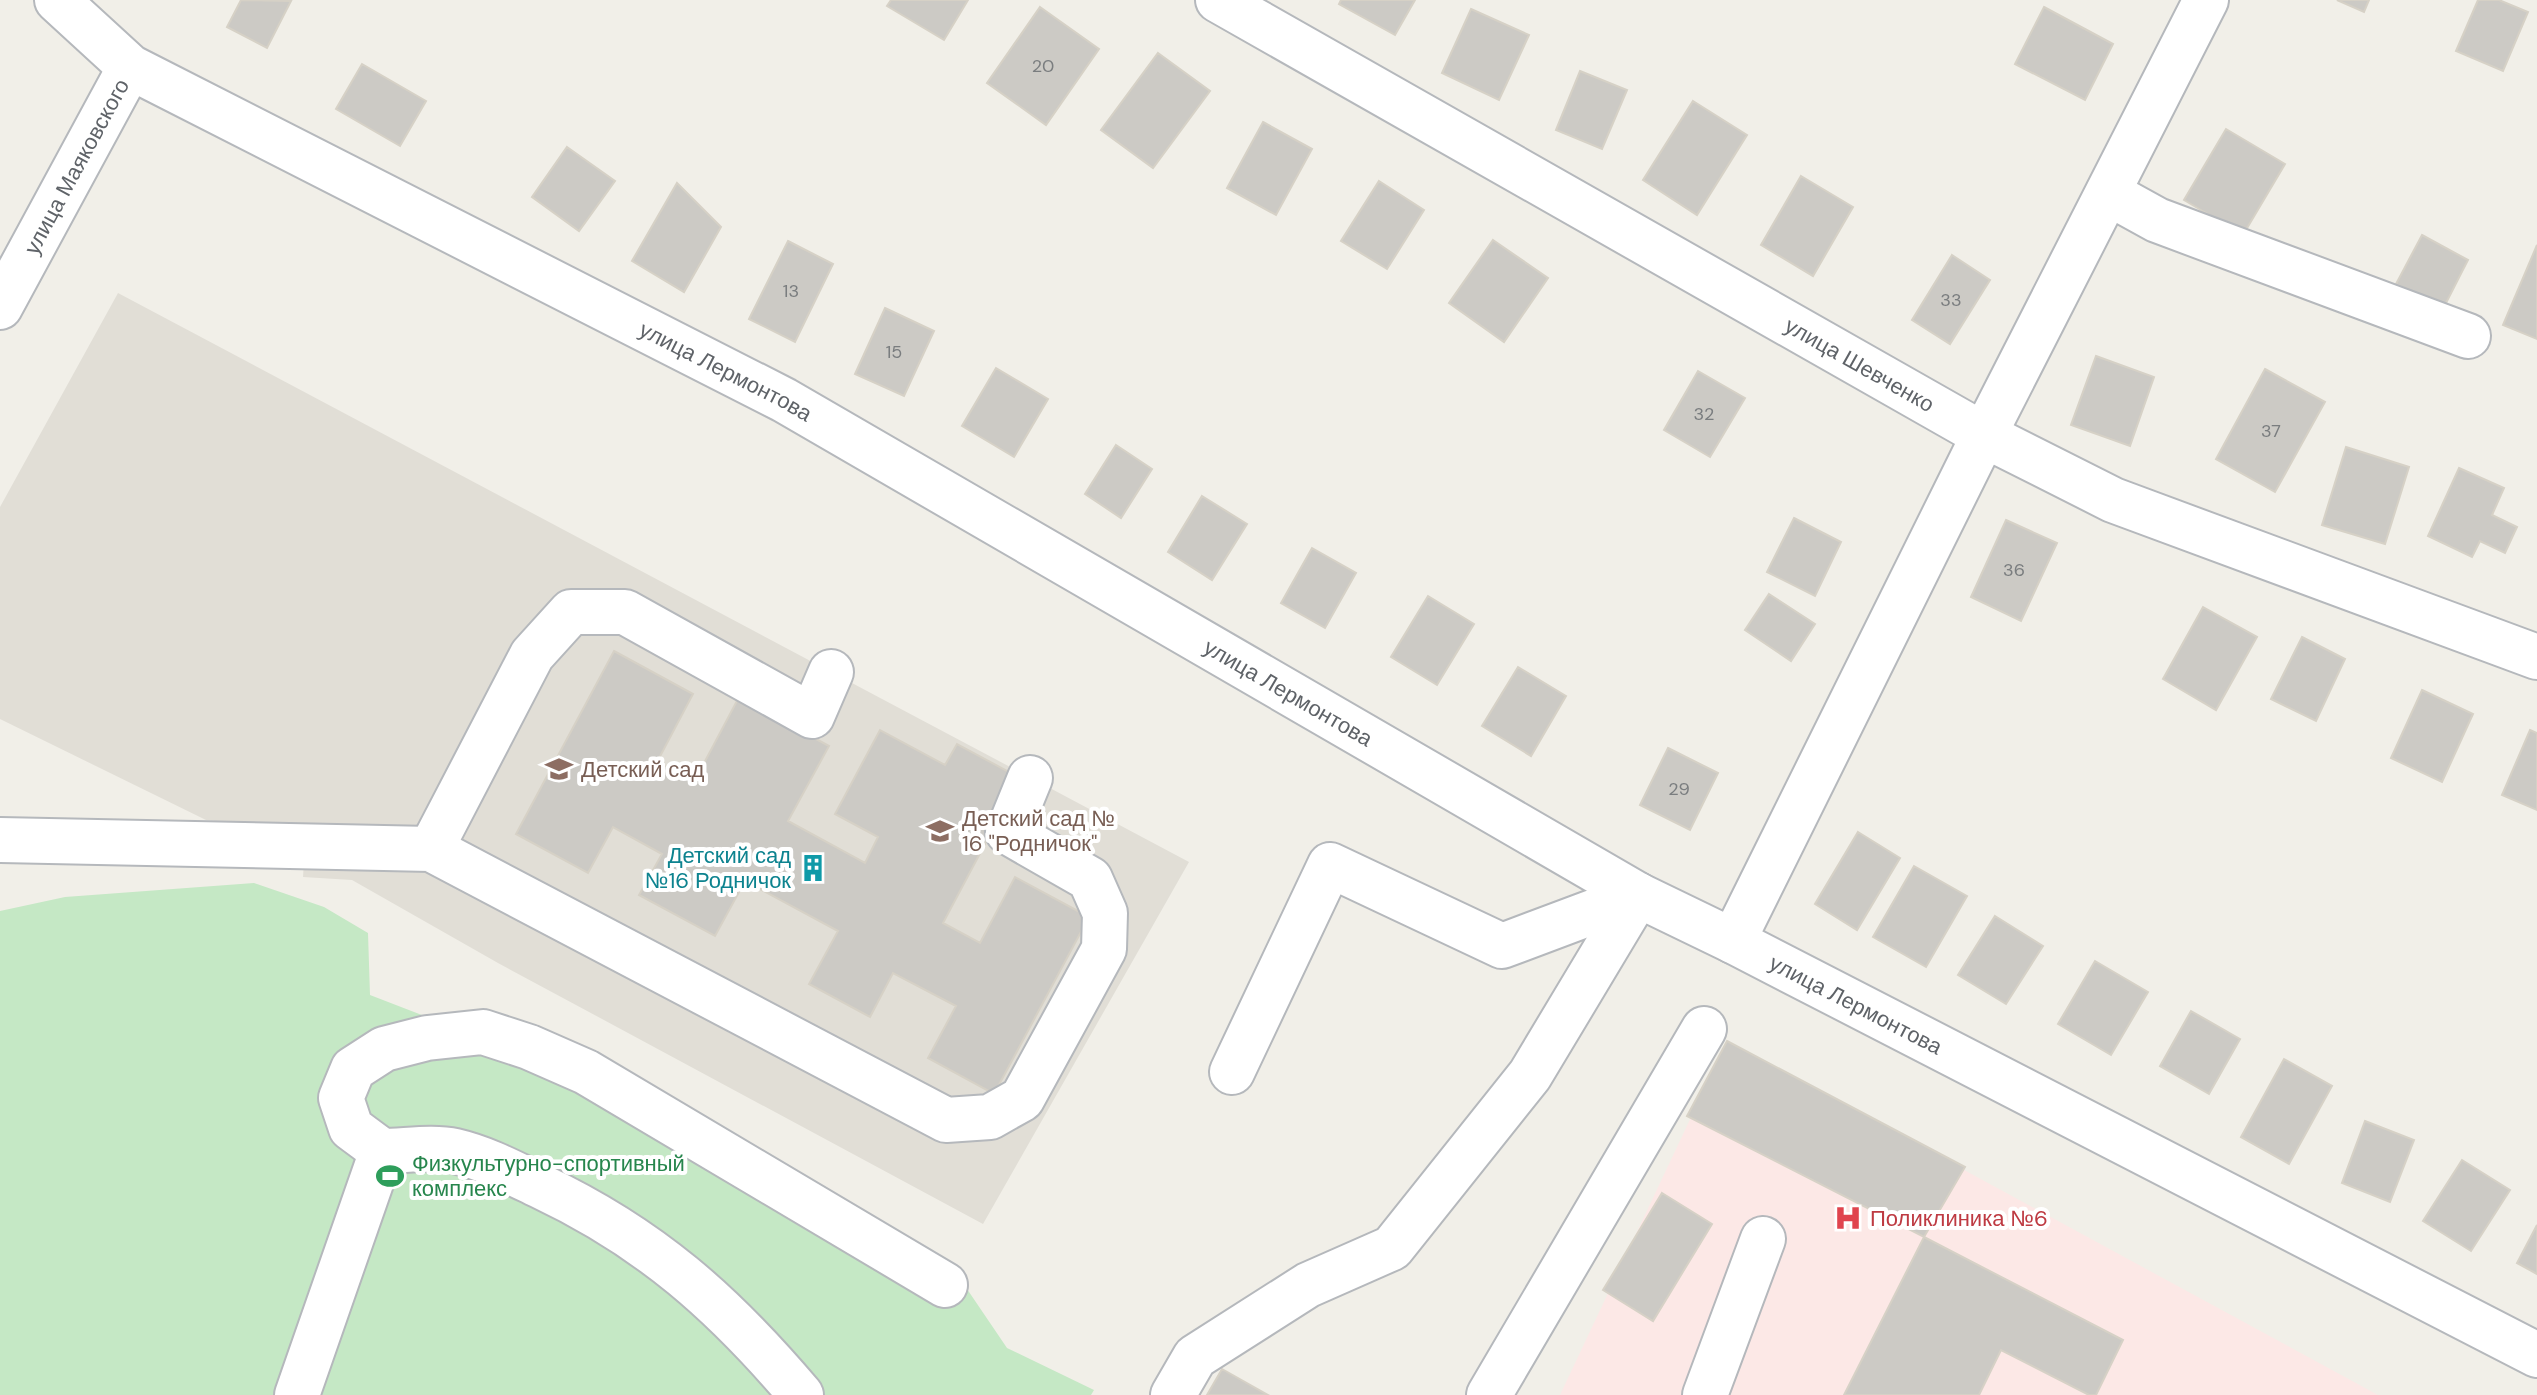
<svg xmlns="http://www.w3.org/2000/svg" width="2537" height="1395" viewBox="0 0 2537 1395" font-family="'DM Sans',sans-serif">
<rect width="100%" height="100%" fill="#f1efe8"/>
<path fill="#e1ded6" d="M118 293 1189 862 983 1224 498 963 352 880 303 877 306 831 206 820 0 719V507Z"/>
<path fill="#fce8e6" d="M1727 1041 2378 1395H1560Z"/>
<path fill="#c5e8c5" d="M254 883 324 907 368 933 370 995 427 1017 593 1062 967 1289 1007 1348 1094 1390 1091 1395H0V911L65 897Z"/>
<path fill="#cccac5" stroke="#d6d1c6" stroke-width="2" d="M241 0 291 1 267 48 227 27Z
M891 0H968L944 40 887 6Z
M1341 0H1415L1395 35 1339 4Z
M2337 0H2369L2364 12Z
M2478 0H2499L2528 12 2503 71 2456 51Z
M1040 7 1099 49 1046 125 987 83Z
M2044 7 2113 44 2085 100 2015 64Z
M1471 9 1529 35 1499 100 1442 73Z
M1158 53 1210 91 1153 168 1101 130Z
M362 64 426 101 400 146 336 109Z
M1580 71 1627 90 1602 149 1556 130Z
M1693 101 1747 135 1697 215 1643 180Z
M1263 122 1312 149 1276 215 1227 188Z
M2226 129 2285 164 2243 235 2184 200Z
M567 147 615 181 579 231 532 197Z
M1801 176 1853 207 1813 276 1761 245Z
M1379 181 1424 210 1387 269 1341 241Z
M677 183 721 227 684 292 632 261Z
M2422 235 2468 260 2443 309 2396 284Z
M1493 240 1548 278 1504 342 1449 303Z
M788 241 833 264 795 342 749 319Z
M2537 245V339L2503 325Z
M1952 255 1990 280 1950 344 1912 320Z
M885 308 934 331 904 396 855 374Z
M2096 356 2154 377 2130 446 2071 425Z
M996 368 1048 399 1014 457 962 426Z
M2265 369 2325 402 2275 492 2216 459Z
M1698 371 1745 398 1710 457 1664 430Z
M1116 445 1152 469 1121 518 1085 494Z
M2346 447 2409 467 2385 544 2322 525Z
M2459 468 2504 488 2492 515 2517 527 2505 553 2480 541 2472 557 2428 536Z
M1202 496 1247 524 1212 580 1168 552Z
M1794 518 1841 542 1815 596 1767 572Z
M2006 520 2057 543 2021 621 1971 597Z
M1312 548 1356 573 1325 628 1281 603Z
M1769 594 1815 624 1791 661 1745 630Z
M1428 596 1474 624 1437 685 1391 657Z
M2203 607 2257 637 2216 710 2163 679Z
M2302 637 2345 659 2316 721 2271 699Z
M614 651 693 694 657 762 694 782 739 697 829 746 788 821 865 863 878 837 835 814 880 730 945 765 957 744 1020 778 943 923 980 943 1015 877 1089 917 994 1094 928 1058 956 1006 893 973 870 1017 809 984 838 931 745 881 715 936 639 895 662 854 613 827 588 873 516 834Z
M1518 667 1566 696 1531 756 1482 726Z
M2422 690 2473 714 2442 782 2391 758Z
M2530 730 2537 733V810L2502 795Z
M1668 748 1718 773 1690 830 1640 805Z
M1858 832 1900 858 1857 930 1815 904Z
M1914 866 1967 896 1926 967 1873 937Z
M1995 916 2043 946 2006 1004 1958 975Z
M2095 961 2148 992 2111 1055 2058 1024Z
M2191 1011 2240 1039 2209 1094 2160 1066Z
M1727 1041 1965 1167 1924 1237 1687 1116Z
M2284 1059 2332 1086 2289 1164 2241 1137Z
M2365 1121 2414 1140 2390 1202 2342 1183Z
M2462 1160 2510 1190 2471 1251 2423 1221Z
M1662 1193 1712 1224 1653 1321 1603 1290Z
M2537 1225V1274L2517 1263Z
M1924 1237 2123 1340 2096 1395H2089L2001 1350 1979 1395H1844Z
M1222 1369 1268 1395H1207Z"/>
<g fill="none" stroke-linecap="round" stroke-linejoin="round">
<g stroke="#b5b8bc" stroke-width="48">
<g id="minor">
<path id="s1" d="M57 0 130 67 784 400 1638 895 1733 941 2537 1355"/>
<path id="s2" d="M1218 0 1984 435 2113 500 2537 657"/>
<path d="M2108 193 2157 220 2468 336"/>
<path id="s3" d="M0 307 130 67"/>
<path d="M0 840 431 849 946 1120 990 1117 1022 1099 1104 949 1105 913 1090 879 1008 832 1030 778"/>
<path d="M431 849 532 655 571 612H625L812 716 831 672"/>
<path d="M1733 941 1984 435 2206 0"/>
<path d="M1232 1072 1330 865 1502 946 1638 895"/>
<path d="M382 1151 351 1128 341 1098 353 1069 384 1049 427 1038 483 1032 529 1047 586 1072 945 1285"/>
<path d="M297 1395 382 1151C404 1151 433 1146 455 1151 485 1158 513 1173 540 1186 650 1238 723 1303 801 1395"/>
<path d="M1173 1395 1195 1357 1308 1285 1392 1248 1530 1075 1638 895"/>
<path d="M1489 1395 1704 1029"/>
<path d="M1705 1395 1763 1239"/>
</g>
</g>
<use href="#minor" stroke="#fff" stroke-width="44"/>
</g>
<defs>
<g id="school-bare" transform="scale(2.16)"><path d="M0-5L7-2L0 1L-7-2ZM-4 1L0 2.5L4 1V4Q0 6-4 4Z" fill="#8d6e63" stroke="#fff" stroke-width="2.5" paint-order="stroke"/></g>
<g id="building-bare" transform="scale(2.16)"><path d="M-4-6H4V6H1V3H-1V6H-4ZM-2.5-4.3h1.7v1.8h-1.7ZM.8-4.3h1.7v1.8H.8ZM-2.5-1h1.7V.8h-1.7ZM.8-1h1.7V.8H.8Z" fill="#0f9aa8" stroke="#fff" stroke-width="2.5" paint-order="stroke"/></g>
<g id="stadium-bare" transform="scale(2.16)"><path d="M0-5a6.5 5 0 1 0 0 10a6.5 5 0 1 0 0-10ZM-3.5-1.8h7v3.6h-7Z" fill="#2e9e5b" stroke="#fff" stroke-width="2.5" paint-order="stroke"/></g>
<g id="hospital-bare" transform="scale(2.16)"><path d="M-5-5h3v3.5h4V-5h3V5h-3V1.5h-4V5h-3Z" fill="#e0444e" stroke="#fff" stroke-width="2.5" paint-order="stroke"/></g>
</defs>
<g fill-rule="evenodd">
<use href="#school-bare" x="559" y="769"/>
<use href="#school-bare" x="940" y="831"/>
<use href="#building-bare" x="813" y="868"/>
<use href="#stadium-bare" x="390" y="1176"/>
<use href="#hospital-bare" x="1848" y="1218"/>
</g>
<g text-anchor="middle" stroke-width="8" stroke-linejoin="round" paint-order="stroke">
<g font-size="18" fill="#7a7d7f">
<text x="1043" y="72">20</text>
<text x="791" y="297">13</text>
<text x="1951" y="306">33</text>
<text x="894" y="358">15</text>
<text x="1704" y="420">32</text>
<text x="2271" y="437">37</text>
<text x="2014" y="576">36</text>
<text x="1679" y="795">29</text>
</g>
<g font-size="22" fill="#5f6368" stroke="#fff">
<text dy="8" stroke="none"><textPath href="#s3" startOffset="160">улица Маяковского</textPath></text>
<text dy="8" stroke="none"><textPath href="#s2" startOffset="738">улица Шевченко</textPath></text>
<text dy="8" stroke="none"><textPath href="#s1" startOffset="768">улица Лермонтова</textPath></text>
<text dy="8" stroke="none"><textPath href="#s1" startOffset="1416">улица Лермонтова</textPath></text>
<text dy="8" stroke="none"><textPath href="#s1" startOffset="2064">улица Лермонтова</textPath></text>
</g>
<g font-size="22" fill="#785e54" stroke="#fff" text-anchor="start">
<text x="581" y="777">Детский сад</text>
<text x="962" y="826">Детский сад №<tspan x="962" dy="25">16 "Родничок"</tspan></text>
</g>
<g font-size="22" fill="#0d838f" stroke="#fff" text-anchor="end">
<text x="791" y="863">Детский сад<tspan x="791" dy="25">№16 Родничок</tspan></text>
</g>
<g font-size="22" fill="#27864d" stroke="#fff" text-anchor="start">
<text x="412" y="1171">Физкультурно-спортивный<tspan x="412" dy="25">комплекс</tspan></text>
</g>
<g font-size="22" fill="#be3a42" stroke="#fff" text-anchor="start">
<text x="1870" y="1226">Поликлиника №6</text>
</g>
</g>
</svg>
